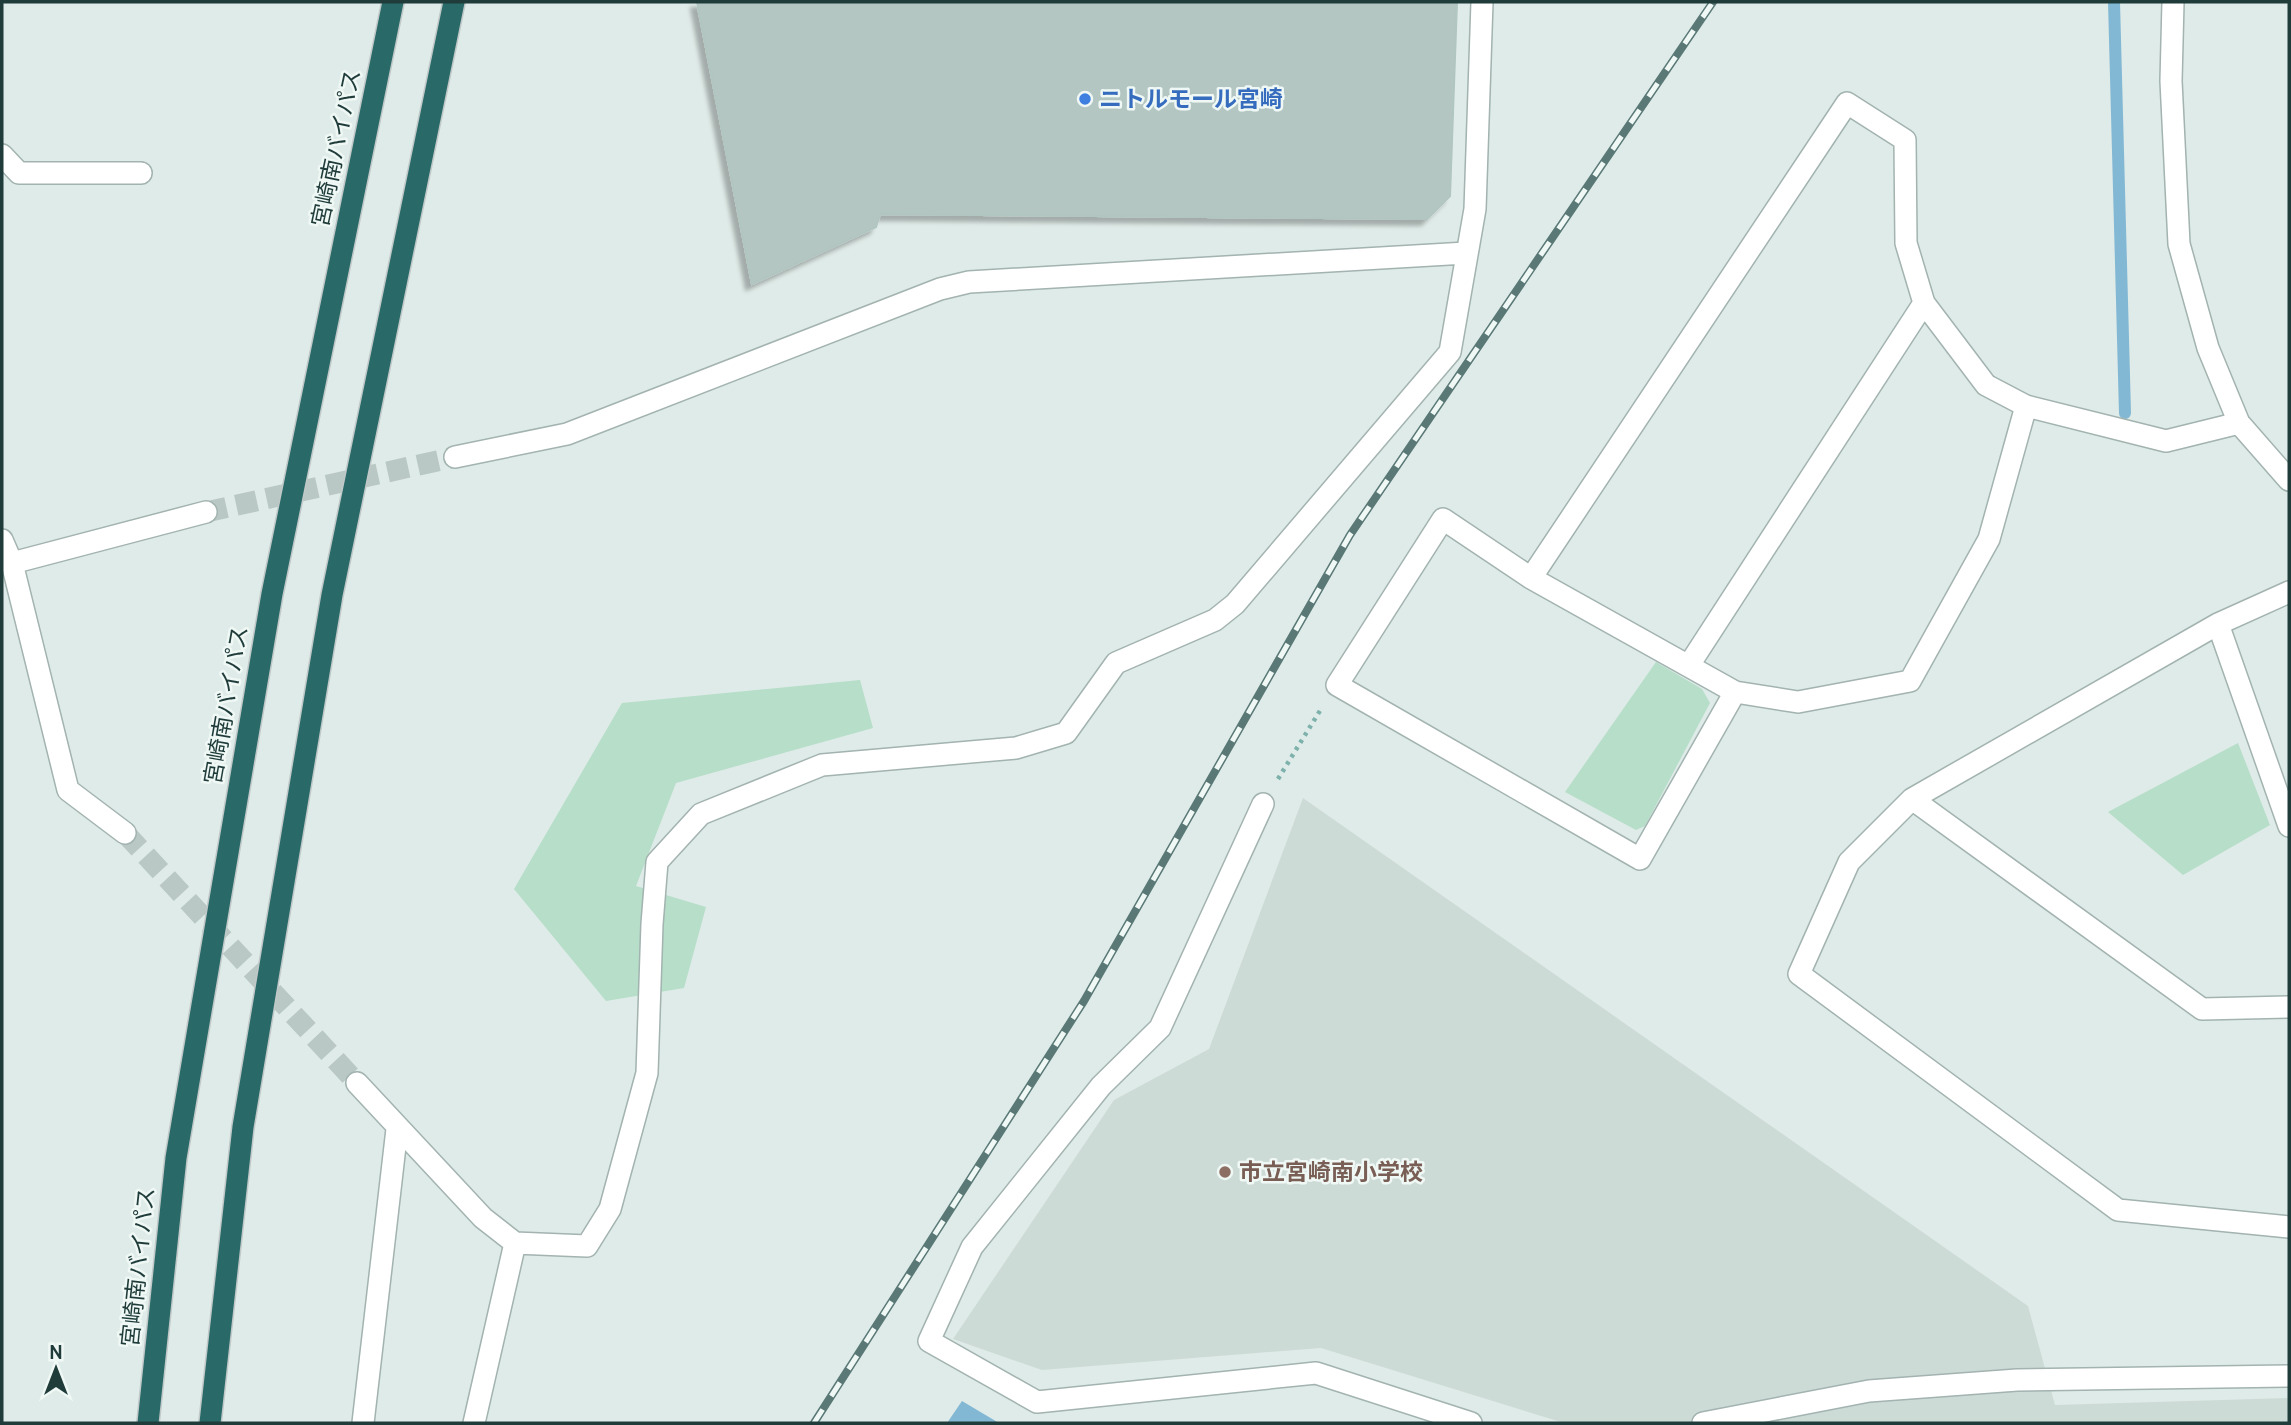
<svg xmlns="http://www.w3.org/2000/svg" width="2291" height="1425" viewBox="0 0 2291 1425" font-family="Cabin,'Noto Sans JP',sans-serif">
<defs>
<filter id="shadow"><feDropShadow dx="-6" dy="6" stdDeviation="2" flood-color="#0004"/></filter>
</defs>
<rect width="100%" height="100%" fill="#dfebe8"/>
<path fill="#cddbd7" d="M1303 798 2028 1306 2055 1405 2289 1398V1423H1564L1321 1348 1042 1370 953 1339 1114 1100 1209 1049Z"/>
<path fill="#b6dec9" d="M1656 662 1702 689 1710 703 1645 826 1636 830 1565 792Z
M860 680 873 728 676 783 636 886 706 907 684 988 606 1001 514 889 622 703Z
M2238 743 2270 825 2183 875 2108 812Z"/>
<path fill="#83b8d4" d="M962 1401 999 1423H947Z"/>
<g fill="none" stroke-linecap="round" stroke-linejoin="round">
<path stroke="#83b8d4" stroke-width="12" d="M2114 2 2125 413"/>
</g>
<path fill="#b4c6c2" stroke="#b1c5c1" stroke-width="2" filter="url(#shadow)" d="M697 2H1457L1450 196 1427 219 880 214 876 227 752 284Z"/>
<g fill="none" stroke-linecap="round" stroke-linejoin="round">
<path stroke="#b9c8c5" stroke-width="21" stroke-dasharray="21 10" stroke-linecap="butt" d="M206 512 455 457
M125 833 357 1083"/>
<g stroke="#a2b3b0" stroke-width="24">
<path id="minor" d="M2173 2 2171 81 2179 244 2208 348 2239 423 2289 480
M2 155 19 173H141
M455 457 567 434 940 289 969 282 1466 253
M2 540 12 563 68 790 125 833
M12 563 206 512
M1531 578 1847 103 1905 140 1906 243 1924 303 1986 385 2026 406 2166 441 2239 423
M2289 592 2218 624 1912 799 1849 862 1799 974 2118 1210 2289 1227
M2218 624 2289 826
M1689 665 1924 303
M1735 692 1640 859 1337 685 1443 519 1531 578 1735 692 1798 702 1910 681 1989 539 2026 406
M1912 799 2202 1009 2289 1007
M1263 804 1160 1028 1101 1086 972 1247 929 1341 1037 1402 1316 1373 1471 1423
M357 1083 483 1218 515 1243 587 1246 610 1209 647 1073 652 924 657 862 701 814 822 765 1016 748 1066 733 1116 663 1215 620 1235 604 1450 352 1475 209 1482 2
M363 1423 397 1129
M474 1423 515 1243
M1703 1423 1869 1391 2017 1380 2289 1376"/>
</g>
<g stroke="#c0c8c8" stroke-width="24">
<path id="highway" d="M148 1423 176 1158 272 594 393 2
M210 1423 243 1127 332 595 454 2"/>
</g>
<path stroke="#7db1ab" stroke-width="4.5" stroke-dasharray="3.5 5" stroke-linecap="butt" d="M1278 779 1321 709"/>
<use href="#minor" stroke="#fff" stroke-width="21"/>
<use href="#highway" stroke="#296a69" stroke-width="21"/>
<g stroke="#597876" stroke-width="8">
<path id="rail" d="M814 1423 1084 1001 1350 535 1713 2"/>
</g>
<use href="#rail" stroke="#eff8f5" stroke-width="5" stroke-dasharray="16" stroke-linecap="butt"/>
</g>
<circle fill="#3f7fe0" stroke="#eff8f5" stroke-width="2.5" cx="1085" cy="99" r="7"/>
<circle fill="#8d6e63" stroke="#eff8f5" stroke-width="2.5" cx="1225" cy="1172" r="7"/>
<g text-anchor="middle" stroke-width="5" stroke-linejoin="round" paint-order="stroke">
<g font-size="23" font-weight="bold" fill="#366cbe" stroke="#eff8f5" text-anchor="start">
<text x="1099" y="107">ニトルモール宮崎</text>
</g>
<g font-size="23" fill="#1f3c3a" stroke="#eff8f5">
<text transform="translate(336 148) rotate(-78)" y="8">宮崎南バイパス</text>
<text transform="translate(226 705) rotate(-80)" y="8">宮崎南バイパス</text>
<text transform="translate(138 1267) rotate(-84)" y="8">宮崎南バイパス</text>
</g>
<g font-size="23" font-weight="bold" fill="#785e54" stroke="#eff8f5" text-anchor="start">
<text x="1239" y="1180">市立宮崎南小学校</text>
</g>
</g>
<rect width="2291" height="1425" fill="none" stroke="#1f3c3a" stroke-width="7"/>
<g transform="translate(56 1369)" stroke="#eff8f5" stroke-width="5" paint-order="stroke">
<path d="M0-5L12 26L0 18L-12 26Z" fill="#1f3c3a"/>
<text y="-10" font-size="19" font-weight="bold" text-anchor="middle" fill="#1f3c3a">N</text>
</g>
</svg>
